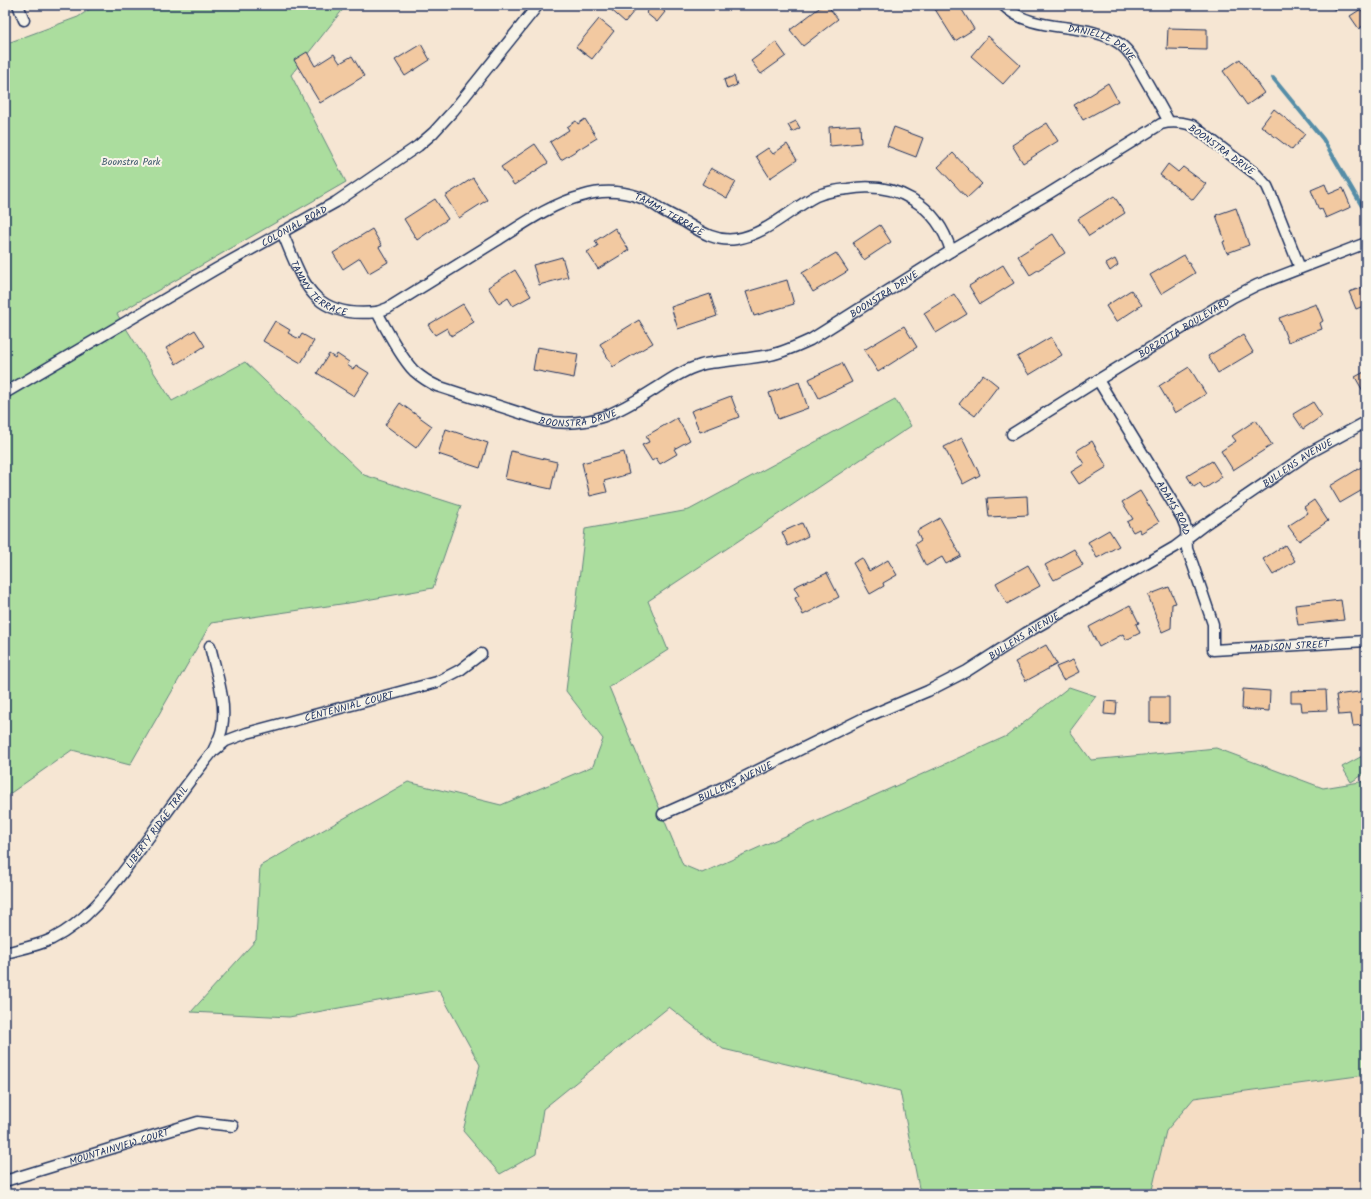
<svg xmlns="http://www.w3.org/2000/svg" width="1371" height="1199" viewBox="0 0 1371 1199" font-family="Kalam,sans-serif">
<rect width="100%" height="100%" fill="#f6e6d3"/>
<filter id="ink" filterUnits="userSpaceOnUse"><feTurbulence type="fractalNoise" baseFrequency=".025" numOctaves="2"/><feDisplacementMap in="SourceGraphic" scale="8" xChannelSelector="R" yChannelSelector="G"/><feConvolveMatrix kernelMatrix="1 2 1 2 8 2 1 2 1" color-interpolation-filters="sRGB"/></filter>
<g filter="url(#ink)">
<path fill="#f5ddc4" d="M1365 1075 1366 1076V1194H1151L1166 1131 1194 1098Z"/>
<path fill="#abdd9e" stroke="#63867e" d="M96 5H332L344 8 291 75 346 182 117 314 172 401 245 362 364 475 461 506 433 588 355 602 211 623 130 765 72 750 5 797V44L78 17Z
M895 399 911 426 648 601 668 650 609 687 683 865 702 873 1007 736 1069 687 1096 696 1070 731 1091 760 1216 748 1323 788 1366 781V1076L1365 1075 1194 1098 1166 1131 1151 1194H927L919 1188 900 1091 723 1049 669 1007 543 1109 536 1154 500 1174 463 1131 480 1065 439 990 289 1017 191 1012 256 940 260 866 408 782 501 805 593 766 603 739 566 691 585 529 689 510Z
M1366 754V773L1351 782 1342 767Z"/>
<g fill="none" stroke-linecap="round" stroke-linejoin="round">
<path stroke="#558da7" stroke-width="4" d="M1273 78 1323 139 1366 213"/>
</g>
<path fill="#f2c9a1" stroke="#1b2f5e" d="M612 5H639L625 22 609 8Z
M653 5H657L665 12 657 22 646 13Z
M823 5H827L838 19 803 46 790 30Z
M935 5H959L974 29 955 41 933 6Z
M1329 5H1339L1335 10Z
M1361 9 1366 16V25L1365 24 1359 29 1350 16Z
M599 19 614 31 592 59 576 47Z
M1168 28 1207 29V50L1167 49Z
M988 36 1020 65 1003 84 971 56Z
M776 42 786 56 761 74 751 61Z
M421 44 430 60 405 76 395 60Z
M307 52 315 66 334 54 340 63 352 56 364 76 320 103 294 60Z
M1240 59 1264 93 1247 105 1223 71Z
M734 76 737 85 727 89 724 80Z
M1108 83 1118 101 1083 120 1074 105 1097 91V90Z
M1274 109 1305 134 1292 150 1261 126Z
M585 119 597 138 561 160 550 142 569 130 567 127 576 121 578 124Z
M796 121 800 128 792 132 788 125Z
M1047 123 1058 141 1023 163 1012 145Z
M860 125 861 143 830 146 829 127Z
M894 127 923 138 916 157 887 146Z
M535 144 548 163 514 185 501 167Z
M787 144 797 160 770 178 756 156 768 148 773 154Z
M953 153 982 184 967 198 938 167Z
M1168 164 1178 172 1183 167 1206 184 1193 200 1160 175Z
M711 168 736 182 727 198 702 184Z
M473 178 487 200 459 218 445 196Z
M1325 184 1329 194 1343 188 1351 207 1326 218 1322 209 1319 210 1311 190Z
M1114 196 1125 213 1089 236 1078 219Z
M435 199 448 219 417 240 404 219Z
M1236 208 1249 245 1227 253 1223 242 1225 241 1216 215Z
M880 225 891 242 864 260 853 243Z
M615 228 629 250 598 269 587 252 598 246 595 241Z
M372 229 382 246 379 247 388 262 369 273 360 258 343 269 333 253Z
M1053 234 1065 253 1030 275 1018 256Z
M836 253 848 271 813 292 802 273Z
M1184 255 1195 273 1161 294 1150 275Z
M562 257 568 277 539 285 533 265Z
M1115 259 1118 265 1110 271 1106 264Z
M1003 265 1014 283 980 304 969 286Z
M515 270 531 296 513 306 508 298 499 304 488 287Z
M787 280 794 304 754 316 746 292Z
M1366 286V305L1356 309 1349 292Z
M1131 290 1142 305 1116 322 1106 306Z
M710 294 717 316 678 329 671 307Z
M954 294 967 314 936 333 924 313Z
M463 304 474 322 451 336 447 328 435 335 428 325Z
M1316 304 1323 321 1320 323 1322 329 1288 342 1279 318Z
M639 320 653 343 613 367 600 344Z
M275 321 290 330 288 333 299 339 302 334 314 341 301 363 263 341Z
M904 326 917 347 878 372 864 350Z
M195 330 205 346 176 364 166 348Z
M1243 335 1253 352 1218 373 1208 356Z
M1051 337 1062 355 1029 375 1017 357Z
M537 347 578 354 574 378 533 370Z
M329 354 335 358 337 354 349 362 347 365 353 369 356 365 369 373 354 396 317 373Z
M842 363 852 382 819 398 809 379Z
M1189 367 1206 394 1175 413 1159 386Z
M1366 371V389L1363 391 1355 377Z
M983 374 998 386 975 416 959 404Z
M799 382 808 408 778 419 769 393Z
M731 396 739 417 700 432 691 411Z
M1313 402 1322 416 1303 429 1293 414Z
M400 403 432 426 416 448 385 425Z
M677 418 690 440 674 449 677 454 660 464 656 458 652 461 642 445 649 442 646 436Z
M1256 420 1272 445 1233 470 1221 451 1236 441 1232 436Z
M446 429 488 443 480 468 438 454Z
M962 438 980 475 963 484 944 447Z
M1092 441 1107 467 1079 484 1071 472 1084 464 1076 451Z
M511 451 557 462 551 489 505 479Z
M624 452 629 474 604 481 607 492 590 496 582 463Z
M1212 461 1222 477 1204 489 1200 483 1194 487 1187 476Z
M1363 466 1366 471V488L1340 503 1330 486Z
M1140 491 1159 522 1141 533 1139 529 1133 532 1127 522 1133 519 1122 502Z
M1027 496 1028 515 989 517 987 498Z
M1314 500 1328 521 1299 541 1288 526 1308 513 1304 507Z
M940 518 961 556 946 564 942 557 926 566 915 544 921 540 917 531Z
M802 523 808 536 788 546 782 532Z
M1109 530 1119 546 1097 558 1088 542Z
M1285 545 1295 561 1273 575 1263 559Z
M1074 549 1083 565 1054 580 1045 565Z
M862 558 869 571 888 560 897 575 883 583 884 586 870 594 853 563Z
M1028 565 1040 586 1007 604 996 583Z
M827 573 839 597 803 615 795 598 799 596 794 587 809 580 810 581Z
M1169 587 1176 603 1172 604 1171 628 1162 632 1148 595Z
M1341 600 1344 620 1298 625 1295 605Z
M1130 605 1139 623 1136 624 1140 633 1126 640 1123 634 1099 647 1089 627Z
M1046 645 1057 664 1026 681 1015 662Z
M1073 660 1079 672 1063 680 1056 667Z
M1243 689 1270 691 1269 711 1242 709Z
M1326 690 1327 710 1302 711 1301 702H1291V691Z
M1366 691V725L1353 726 1351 714 1339 715 1336 695Z
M1150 697H1169V723L1150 722Z
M1105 701 1117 702 1116 715 1104 714Z"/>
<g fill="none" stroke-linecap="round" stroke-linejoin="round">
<g stroke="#1b2f5e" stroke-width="13">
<g id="street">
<path d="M18 5 24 20"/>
<path id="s1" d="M1003 5C1035 36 1085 19 1120 44 1132 53 1138 67 1145 79 1153 93 1161 107 1169 122"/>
<path id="s2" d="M282 232C304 283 311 319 377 312 386 329 401 358 414 371 421 377 428 382 437 386L545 421C591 428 617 413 655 389 669 380 682 371 698 366 704 363 712 363 719 362 736 360 753 358 770 355 784 352 797 346 810 340L951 251 1048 194 1161 124C1172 121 1181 122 1192 125L1257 175 1267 186 1271 195 1300 268"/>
<path id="s3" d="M377 312 388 308C424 286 460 263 496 241 523 224 551 204 582 196 601 190 621 191 639 197 648 200 655 205 662 210 669 214 677 218 685 222 701 232 716 242 736 239 767 234 789 210 816 196 826 192 837 190 848 189 896 181 937 204 951 251"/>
<path id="s4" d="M1098 380 1182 518 1186 528 1187 549 1193 565 1213 624V650L1366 641"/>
<path id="s5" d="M5 393 216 269 336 202 418 146 433 133 453 111 538 5"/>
<path id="s6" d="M1012 434 1098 380 1233 297 1257 285 1366 243"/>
<path id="s7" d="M215 750 226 741 247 733 437 682 460 670 481 654"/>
<path id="s8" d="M663 814 726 786 864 718 928 691 967 671 1026 633 1175 547 1204 525 1309 453 1366 422"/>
<path id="s9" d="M5 953C20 949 37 946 52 939 90 920 114 884 139 851 163 818 187 783 213 751 216 744 221 736 222 728 227 701 216 673 210 646"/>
<path id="s10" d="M5 1181 198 1122 233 1126"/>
</g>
</g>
<use href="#street" stroke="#f7f3e8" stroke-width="10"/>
</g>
</g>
<g text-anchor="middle" stroke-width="4" stroke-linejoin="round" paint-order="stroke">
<g font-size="10" fill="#1b2f5e" stroke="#f7f3e8">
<text dy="4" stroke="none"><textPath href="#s1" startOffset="108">DANIELLE DRIVE</textPath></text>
<text transform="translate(1222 149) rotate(36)" y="4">BOONSTRA DRIVE</text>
<text dy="4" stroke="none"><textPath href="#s3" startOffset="329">TAMMY TERRACE</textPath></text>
<text dy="4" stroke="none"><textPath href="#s5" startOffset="334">COLONIAL ROAD</textPath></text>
<text dy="4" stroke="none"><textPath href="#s2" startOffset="70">TAMMY TERRACE</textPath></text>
<text dy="4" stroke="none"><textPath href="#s2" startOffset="719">BOONSTRA DRIVE</textPath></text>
<text dy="4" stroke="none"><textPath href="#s6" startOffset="202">BORZOTTA BOULEVARD</textPath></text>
<text dy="4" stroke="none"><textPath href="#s2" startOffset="383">BOONSTRA DRIVE</textPath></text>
<text dy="4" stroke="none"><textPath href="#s8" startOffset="727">BULLENS AVENUE</textPath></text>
<text dy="4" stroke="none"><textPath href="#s4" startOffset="149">ADAMS ROAD</textPath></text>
<text dy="4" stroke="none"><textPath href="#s8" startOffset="403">BULLENS AVENUE</textPath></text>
<text dy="4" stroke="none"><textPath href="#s4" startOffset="375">MADISON STREET</textPath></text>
<text dy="4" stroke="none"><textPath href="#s7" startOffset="142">CENTENNIAL COURT</textPath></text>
<text dy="4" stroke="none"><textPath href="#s8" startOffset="79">BULLENS AVENUE</textPath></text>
<text dy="4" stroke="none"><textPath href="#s9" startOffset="204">LIBERTY RIDGE TRAIL</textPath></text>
<text dy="4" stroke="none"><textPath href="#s10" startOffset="119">MOUNTAINVIEW COURT</textPath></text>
</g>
<g font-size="10" fill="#3f5a6e" stroke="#f7f3e8">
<text x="131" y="165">Boonstra Park</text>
</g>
</g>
<rect width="1371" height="1199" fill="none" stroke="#f7f3e8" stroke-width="20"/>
<rect x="10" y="10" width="1351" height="1179" fill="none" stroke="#1b2f5e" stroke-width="1.5" filter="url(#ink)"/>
</svg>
